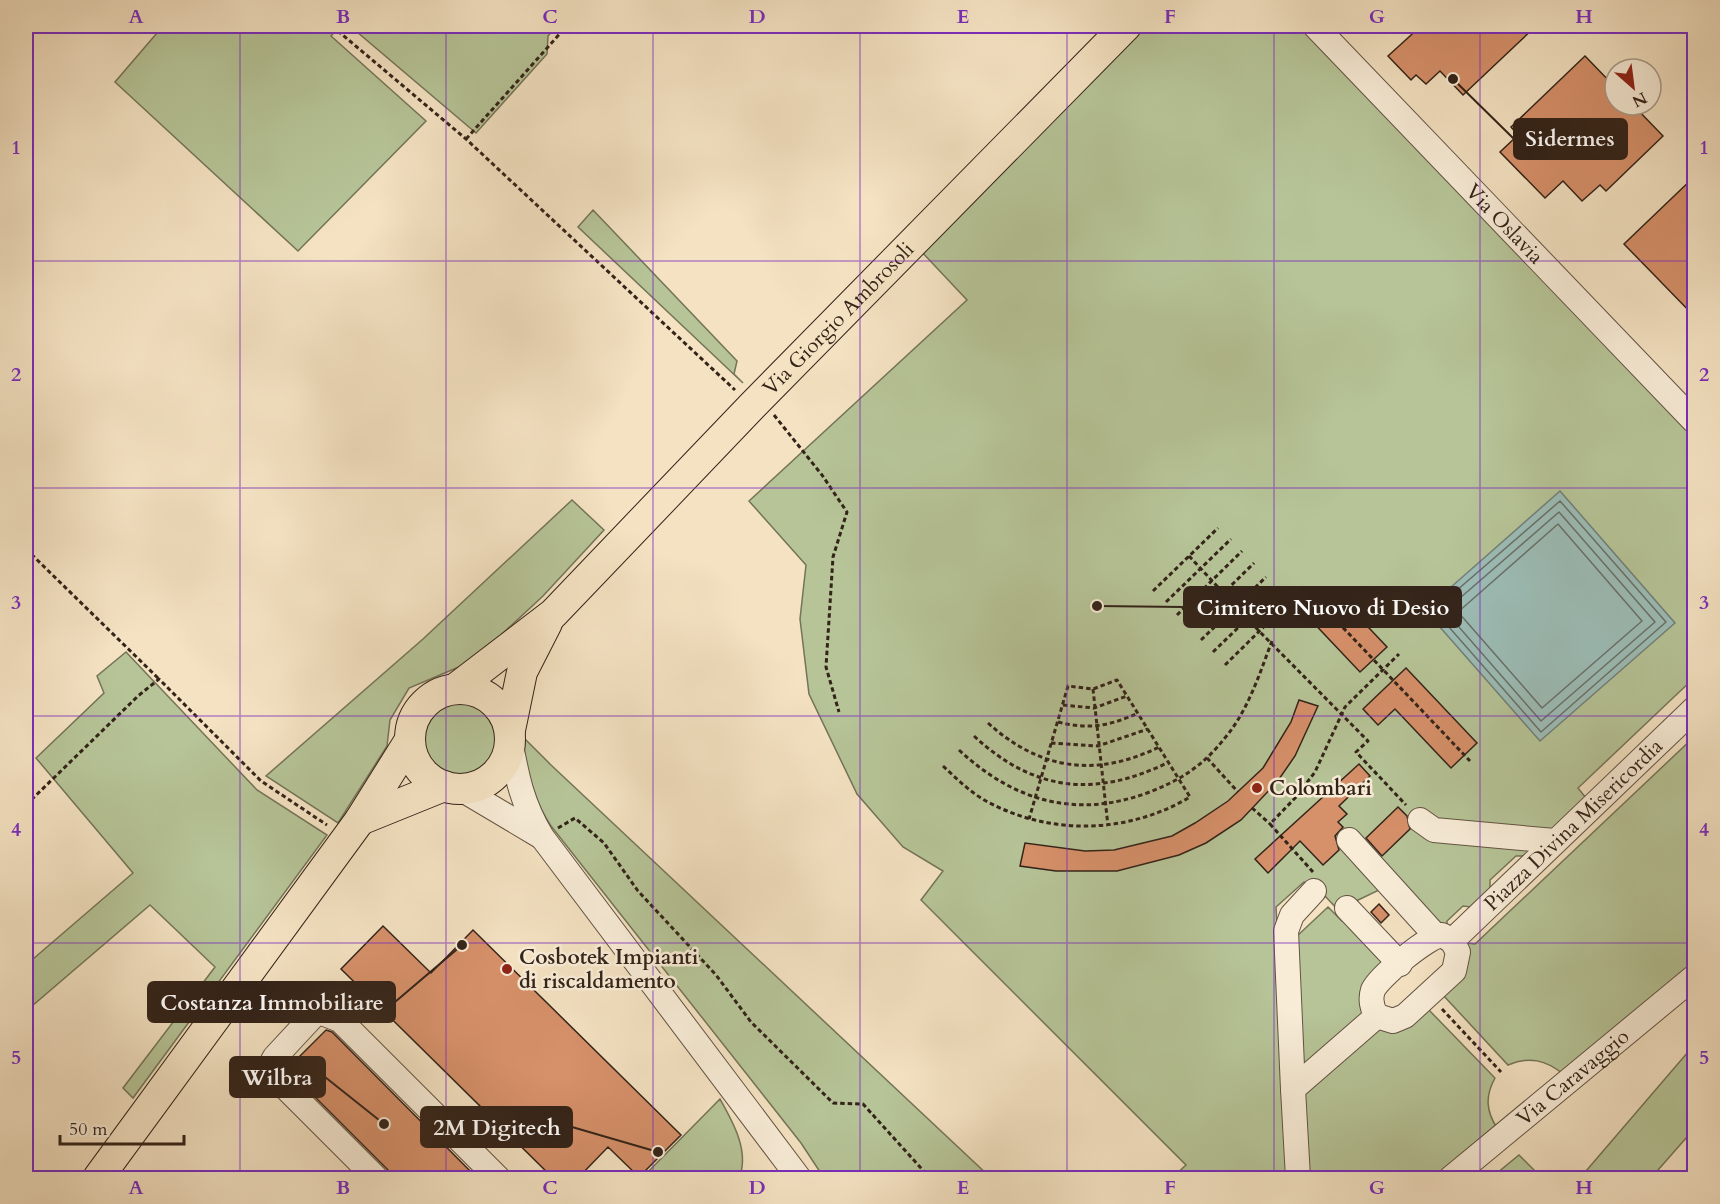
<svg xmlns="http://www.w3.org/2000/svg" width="1720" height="1204" viewBox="0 0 1720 1204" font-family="Cardo,serif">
<rect width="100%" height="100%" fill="#f4e2c2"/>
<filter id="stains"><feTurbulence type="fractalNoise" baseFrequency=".00333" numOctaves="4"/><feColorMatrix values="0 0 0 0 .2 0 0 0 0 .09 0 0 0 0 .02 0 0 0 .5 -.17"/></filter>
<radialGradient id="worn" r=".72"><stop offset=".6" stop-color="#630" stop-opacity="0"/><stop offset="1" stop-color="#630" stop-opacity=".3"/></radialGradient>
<path fill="#b6c497" stroke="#747458" stroke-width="1.5" d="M163 26H340L331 36 426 121 298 251 115 82Z
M350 26H557L548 36 547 54 476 133Z
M1141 26H1299L1456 185 1694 434V678L1578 788 1586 798 1525 856H1516L1490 880V888L1471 907 1463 906 1447 921V929L1383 888 1354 902 1341 913 1325 896 1321 899 1304 882 1276 907 1291 1178H1172L1186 1165 921 900 943 871 903 847 857 794 809 694 800 619 806 565 749 501 967 300 919 249Z
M593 210 737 361 734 374 743 383 578 227Z
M572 500 604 530 543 596 473 661 409 688 390 720 387 746 338 823 266 776 423 639Z
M126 652 257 790 327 835 133 1098 123 1088 215 967 150 905 32 1006 26 1000V965L133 873 36 758 104 693 97 676Z
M421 739a39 39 0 1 1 78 0a39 39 0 1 1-78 0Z
M523 737 551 765 991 1178H824L801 1143 551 826C533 799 525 770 523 737Z
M1694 737V965L1563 1074C1546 1060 1529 1056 1508 1065L1443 995 1466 943 1475 944Z
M1328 907 1342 921 1346 918 1389 966 1364 1013 1302 1068 1296 937Z
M1428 1009 1495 1078C1485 1096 1486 1111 1497 1128L1437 1178H1307L1302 1095 1377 1030Z
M1694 1045V1129L1651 1178H1580Z
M720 1099C733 1122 750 1152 739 1178H642Z
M1519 1155 1542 1178H1491Z"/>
<path fill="#9cbdb7" stroke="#727f78" stroke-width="1.5" d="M1560 491 1675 623 1540 741 1425 610Z"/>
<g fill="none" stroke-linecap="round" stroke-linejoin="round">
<path stroke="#687068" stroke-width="1.5" d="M1560 501 1666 622 1541 732 1434 610Z
M1559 512 1655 622 1541 721 1445 611Z
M1558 524 1642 621 1542 708 1458 612Z"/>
</g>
<path fill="#d6906a" stroke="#332319" stroke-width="1.5" d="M1421 26H1536L1463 95 1440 71 1426 84 1416 75 1411 80 1388 56Z
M1585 56 1615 87V105H1633L1663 136 1606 191 1600 185 1582 201 1563 181 1545 198 1500 152 1518 135 1511 127Z
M1695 176V317L1624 244Z
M1335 592 1387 647 1360 672 1308 617Z
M1406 668 1477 743 1451 768 1395 709 1378 725 1363 709Z
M1299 700 1318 706 1295 756 1277 782 1241 820 1206 843 1179 855 1117 871H1056L1020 866 1025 843 1085 851 1114 850 1172 836 1195 823 1228 801 1263 768 1291 722Z
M1359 764 1370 776 1339 806 1347 814 1338 822 1343 827 1335 836 1339 850 1323 865 1300 841 1268 873 1255 859Z
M1398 807 1407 816 1410 829 1382 856 1366 838Z
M1379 904 1389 915 1381 923 1371 912Z
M383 926 431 973 473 930 681 1135 639 1177 608 1147 577 1179H554L341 969Z
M326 1030 332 1032 478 1179H397L287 1069Z"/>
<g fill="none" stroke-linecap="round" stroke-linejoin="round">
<g stroke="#635343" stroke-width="26">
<g id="minor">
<path id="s1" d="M1315 26 1694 421"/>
<path d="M510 740C517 777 522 804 542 837L799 1178"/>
<path d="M461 789 540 836"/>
<path d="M1420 820 1434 830 1555 841"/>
<path d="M1349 840 1436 936"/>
<path d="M1347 908 1400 964"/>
<path d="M1442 935 1452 941 1458 952 1454 971 1405 1016 1393 1021 1377 1016C1372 1009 1370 999 1373 990 1379 977 1428 936 1442 935Z"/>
<path id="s2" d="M1452 941 1694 709"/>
<path d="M1293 1089 1286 931 1292 915 1314 891"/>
<path d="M376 1178 273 1075 271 1064 275 1057 314 1015 322 1013 340 1020 498 1178"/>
<path d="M1298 1178 1293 1089 1377 1016"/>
<path id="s3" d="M1451 1178 1694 977"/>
</g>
</g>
<g stroke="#332319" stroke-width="32">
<g id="major">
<path id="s4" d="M455 689 553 614 752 406 1126 26"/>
<circle cx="460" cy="739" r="50"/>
<path d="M510 730 522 672 547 623"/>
<path d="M360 820 444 786"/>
<path d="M98 1178 360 820 410 740"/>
</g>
</g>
<path stroke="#332319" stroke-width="3" stroke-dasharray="4.5 3" stroke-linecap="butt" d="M332 26 466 139 735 390
M466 139 564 29
M774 415 822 475 847 512 833 557 826 667 839 712
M26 549 159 679
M1189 556 1259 631 1368 741 1356 752 1406 805
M1153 591 1218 528
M1312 595 1470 761
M1166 602 1231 539
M1177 615 1242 551
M1189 627 1254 563
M1201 640 1266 577
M1213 652 1278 589
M1225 665 1290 601
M1093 689 1108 826
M1063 705 1094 708 1127 696
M1058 722C1088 730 1110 726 1138 713
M988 723C1040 770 1096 778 1159 747
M974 736C1034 792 1096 798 1169 762
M1051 743 1098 746 1148 729
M959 750C1014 801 1075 819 1147 793 1179 781 1203 766 1224 739 1248 711 1259 675 1272 641
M1207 758 1238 792
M943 766C957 779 970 792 986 801 1050 836 1128 834 1190 797L1117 680 1093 689 1068 686 1029 819
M26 805 138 696 159 679 261 781 327 825
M1252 808 1270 824
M558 828 575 818 604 843 638 891 716 975 751 1022 833 1103 863 1104 930 1178
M1313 872 1270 824 1296 797 1315 772 1345 707 1399 654
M1442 1009 1501 1072"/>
<use href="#minor" stroke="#f8ecd7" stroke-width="24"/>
<use href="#major" stroke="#f4e2c2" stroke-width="30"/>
</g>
<path fill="none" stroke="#7b2cbf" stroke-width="1.5" stroke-opacity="0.55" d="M240 26V1178M446 26V1178M653 26V1178M860 26V1178M1067 26V1178M1274 26V1178M1480 26V1178M26 261H1694M26 488H1694M26 716H1694M26 943H1694"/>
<g fill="#8f2418" stroke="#f8ecd7" stroke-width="2">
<circle cx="1257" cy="788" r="6"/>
<circle cx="507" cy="969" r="6"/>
</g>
<g text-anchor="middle" stroke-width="5" stroke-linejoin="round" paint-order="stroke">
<g font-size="21" fill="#332319" stroke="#f8ecd7">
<text dy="7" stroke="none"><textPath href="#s1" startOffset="274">Via Oslavia</textPath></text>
<text dy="7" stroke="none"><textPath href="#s4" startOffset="534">Via Giorgio Ambrosoli</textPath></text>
<text dy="7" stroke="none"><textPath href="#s2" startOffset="168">Piazza Divina Misericordia</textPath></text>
<text dy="7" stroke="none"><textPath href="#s3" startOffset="158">Via Caravaggio</textPath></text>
</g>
<g font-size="21" font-weight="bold" fill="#332319" stroke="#f8ecd7" text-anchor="start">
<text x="1269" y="795">Colombari</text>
<text x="519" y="964">Cosbotek Impianti<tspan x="519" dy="24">di riscaldamento</tspan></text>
</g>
</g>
<path fill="none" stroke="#332319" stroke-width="2" d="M1453 79L1514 139M1097 606L1184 607M462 945L395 1002M384 1124L325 1077M658 1152L572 1127"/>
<g fill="#332319" stroke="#f8ecd7" stroke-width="2">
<circle cx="1453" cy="79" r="6"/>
<circle cx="1097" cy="606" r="6"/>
<circle cx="462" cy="945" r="6"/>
<circle cx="384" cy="1124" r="6"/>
<circle cx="658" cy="1152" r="6"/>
</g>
<g fill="#332319" stroke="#332319" stroke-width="2">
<rect x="1514" y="119" width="113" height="40" rx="6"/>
<rect x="1184" y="587" width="277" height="40" rx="6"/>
<rect x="148" y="982" width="247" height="40" rx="6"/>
<rect x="230" y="1057" width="95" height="40" rx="6"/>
<rect x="421" y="1107" width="151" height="40" rx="6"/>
</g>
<g font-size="22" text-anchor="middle" font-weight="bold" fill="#fff">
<text x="1570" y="146">Sidermes</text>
<text x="1323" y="615">Cimitero Nuovo di Desio</text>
<text x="272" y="1010">Costanza Immobiliare</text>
<text x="277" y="1085">Wilbra</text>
<text x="497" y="1135">2M Digitech</text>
</g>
<rect width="1720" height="1204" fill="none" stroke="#f4e2c2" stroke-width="66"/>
<g transform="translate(1633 87) rotate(152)"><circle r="28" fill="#f8ecd7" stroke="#a99c8b" stroke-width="1.5"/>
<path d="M0-4.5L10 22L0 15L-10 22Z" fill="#8f2418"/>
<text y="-9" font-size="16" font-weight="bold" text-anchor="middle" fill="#332319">N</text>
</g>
<path d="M60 1135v9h124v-9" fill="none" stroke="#332319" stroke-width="3"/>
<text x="69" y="1135" font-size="18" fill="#332319" stroke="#f8ecd7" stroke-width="4.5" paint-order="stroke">50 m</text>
<rect x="33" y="33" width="1654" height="1138" fill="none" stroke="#7b2cbf" stroke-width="2"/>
<g font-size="20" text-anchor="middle" font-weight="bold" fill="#7b2cbf">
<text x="136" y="23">A</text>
<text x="343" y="23">B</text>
<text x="550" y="23">C</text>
<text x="757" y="23">D</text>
<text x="963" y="23">E</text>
<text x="1170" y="23">F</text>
<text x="1377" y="23">G</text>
<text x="1584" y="23">H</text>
<text x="16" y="154">1</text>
<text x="1704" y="154">1</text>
<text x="16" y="381">2</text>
<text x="1704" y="381">2</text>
<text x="16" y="609">3</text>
<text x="1704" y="609">3</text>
<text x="16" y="836">4</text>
<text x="1704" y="836">4</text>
<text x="16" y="1064">5</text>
<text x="1704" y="1064">5</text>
<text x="136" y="1194">A</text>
<text x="343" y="1194">B</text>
<text x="550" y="1194">C</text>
<text x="757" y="1194">D</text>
<text x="963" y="1194">E</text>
<text x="1170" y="1194">F</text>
<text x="1377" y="1194">G</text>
<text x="1584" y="1194">H</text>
</g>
<rect width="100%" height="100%" filter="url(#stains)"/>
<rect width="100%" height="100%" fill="url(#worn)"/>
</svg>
